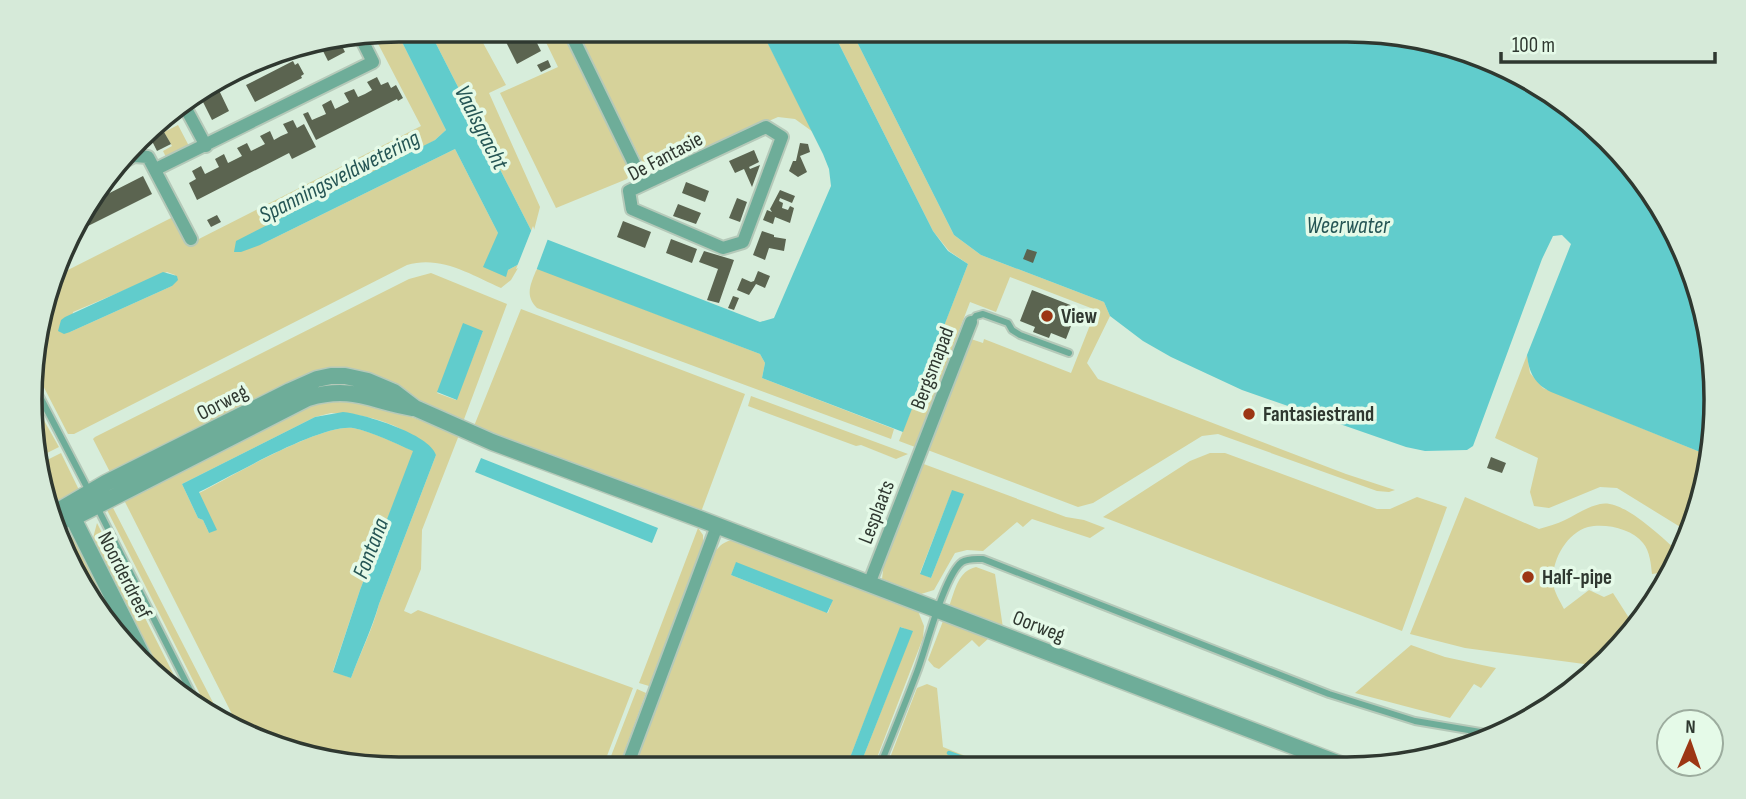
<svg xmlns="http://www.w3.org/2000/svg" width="1746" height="799" viewBox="0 0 1746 799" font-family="'Sofia Sans Condensed',sans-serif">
<rect width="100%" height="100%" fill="#d7eddb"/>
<path fill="#d6d29a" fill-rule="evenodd" d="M396 30 446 130 435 140 260 245 455 149 498 233 508 270 521 263 511 280 501 288C471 275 441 255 407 265L74 434H68L37 374V328L56 276 175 216 189 244 421 126 373 34ZM167 272 175 275 172 286 70 332 73 312Z
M429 30H476L506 85 489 93 540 207 533 234Z
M540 30H564L632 168 627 179 556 208 500 93 558 67Z
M576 30H591L595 38 615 30H761L813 132 795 119 778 117 660 169 643 164Z
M832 30H851L954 235 981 255 1104 302 1110 316 1087 363 1098 379 1346 474 1395 490 1389 492 1377 491 1218 434 1202 436 1093 503 1078 507 925 449 968 338 983 343 984 339 1071 373 1096 310 1010 277 996 312 970 302 915 447 899 441 968 264 949 251 933 231Z
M178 125 190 148 167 159 163 151 172 146 164 132Z
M537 268 760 354 765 363 762 378 894 429 891 439 537 308C524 295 531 284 537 268Z
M431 273 507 304 463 422 403 392 337 369 112 476 93 439 95 437 409 279ZM483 331 456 400 437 393Z
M521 309 745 394 701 512 474 426Z
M1527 355 1530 373 1543 388 1705 454 1690 533 1617 488 1600 487 1549 508 1534 506 1530 492 1538 458 1495 438Z
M751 396 908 454 896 459 861 445 856 446 748 406Z
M315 400H367L459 435 422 530 421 569 404 611 411 614 418 610 633 688 602 769H399L258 741 240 730 122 496ZM331 413C370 413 408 426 436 455L379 604C373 629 360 653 351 678L333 671 360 590 414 451C394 443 374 432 353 428 320 424 232 476 199 493L209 533 203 520 198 518 182 484 315 417Z
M37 408 59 447 37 458Z
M61 453 80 492 50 508 37 471V465Z
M1210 453H1225L1377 509H1390L1417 497 1447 507 1402 631 1103 517 1190 461Z
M921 463 1066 517 1084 520 1105 528 1090 538 1032 519 1023 527 1017 522 983 551 967 550 955 553 934 590 921 594 882 579 884 562ZM952 491 963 495 931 578 920 573Z
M1465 497 1539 529C1548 526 1557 524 1565 520 1577 514 1587 507 1600 504 1623 498 1663 539 1681 554L1666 572 1652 574C1651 565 1650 551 1643 543 1632 529 1606 523 1588 527 1566 533 1551 562 1553 583 1554 592 1560 601 1564 609L1589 590 1604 597 1613 593 1629 618 1649 589 1662 587 1640 624 1599 666 1465 648 1410 634Z
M111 504 221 718 208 710 106 508Z
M97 523 184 695 164 683 96 549 93 538Z
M698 528 703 535V543L649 686 639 683Z
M70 535 79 545 131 648 106 617 69 542Z
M733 540 918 611 924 626 923 638 873 768H859L912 632 901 627 846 768H680L649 756 644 768H631L708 563C715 552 719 542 733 540ZM736 563 832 601 828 613 731 575Z
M976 567 995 574 1003 628 949 607C955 590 958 571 976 567Z
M943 621 989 638 979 647 972 640 939 669 934 667 928 660Z
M1411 645 1445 657 1496 668 1481 688 1474 684 1450 718 1355 693Z
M927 684 937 688 943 747 993 767 886 768 917 688Z
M637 689 646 693 618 769H606Z"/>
<path fill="#61cccc" d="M396 30H429L533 234 760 322 774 318 831 186 829 169 823 154 761 30H832L933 231 948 251 968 264 903 432 762 378 765 363 760 354 521 263 508 270 506 277 483 267 498 233 455 149 260 245 241 252H234L236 241 435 140 446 130Z
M851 30H1347L1488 58 1608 138 1688 258 1716 399 1705 454 1551 392C1535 384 1529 373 1527 355L1571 244 1562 235 1553 236 1542 259 1473 446 1467 450 1425 451 1406 447 1242 390 1171 357 1143 341 1110 316 1104 302 981 255 954 235Z
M163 272 177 276 178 280 172 286 70 332 64 334 58 331 61 320 65 317Z
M463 323 483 331 457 400 437 392Z
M343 412C364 414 430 434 436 455L379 604C372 629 360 653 351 678L333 672 360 590 413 451C394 443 373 432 353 428 320 424 232 476 199 492L217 530 209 533 203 520 198 518 182 484 315 417Z
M481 458 658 528 652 543 475 472Z
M952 490 964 494 931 578 920 574Z
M736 562 833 600 827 613 731 575Z
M900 627 913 631 859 768H846Z"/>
<path fill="#d7eddb" d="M533 226 535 231 549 236 536 271 521 267 516 269Z"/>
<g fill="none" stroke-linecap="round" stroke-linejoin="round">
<path stroke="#61cccc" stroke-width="4.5" d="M949 753 988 767"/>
</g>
<path fill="#5b6450" d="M500 30H530L534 36 538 34 540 39 536 41 541 51 517 64Z
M339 40 345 52 328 61 319 43Z
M548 60 551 67 541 72 537 65Z
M293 61 295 65 298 63 304 74 301 76 302 78 255 102 246 85Z
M377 77 381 85 388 82 391 88 396 85 403 98 398 101 397 99 316 140 303 114 308 112 312 120 326 114 322 105 331 100 335 109 349 102 344 93 354 89 358 97 365 94 372 90 367 82Z
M217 86 229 111 212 120 200 96Z
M293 120 297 128 304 124 316 147 292 159 289 153 197 200 189 183 196 179 192 171 201 166 205 174 219 167 215 159 224 154 228 163 242 156 237 148 247 143 251 151 265 144 260 136 270 131 274 140 281 136 288 133 283 124Z
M164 132 171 144 157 151 151 139Z
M800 143 808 144 810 152 800 156 807 172 798 177 789 171 793 161H796Z
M754 150 759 162 749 167 750 169 760 165 752 187 744 169 735 173 729 161Z
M143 176 152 194 82 229 78 219 88 204Z
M686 182 709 191 705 202 682 193Z
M780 190 795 196 792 203 780 198 779 201 783 203 782 208 788 210 790 206 794 208 790 223 775 217 773 224 763 220 767 210 772 212 770 209Z
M737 198 747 202 740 222 729 218Z
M678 204 701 213 696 224 673 216Z
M217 215 221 222 211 227 207 220Z
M623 221 651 232 645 248 617 237Z
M762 231 774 235V237L786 239 784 251 769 248 765 260 753 255Z
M671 239 697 249 692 263 666 253Z
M1027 249 1037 252 1033 263 1023 259Z
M704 251 734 260 719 303 707 300 718 269 699 262Z
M758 271 770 276 765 288 756 284 749 295 737 290 742 278 751 282 754 281Z
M1032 290 1078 308 1066 339 1051 333 1049 338 1033 332 1035 327 1020 321Z
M733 296 739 298 734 310 728 308Z
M1491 457 1506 463 1502 473 1487 468Z"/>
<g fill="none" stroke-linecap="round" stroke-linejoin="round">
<g stroke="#b5c9b9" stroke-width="10">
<path id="service" d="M971 322 976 316 983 314 1008 323 1012 330 1020 335 1069 353
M37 391 89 491
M97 507 196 702
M879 768C892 736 905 704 917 672 926 649 944 575 962 562 968 558 976 559 983 559L1329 694 1415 721 1498 735"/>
</g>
<g stroke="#b5c9b9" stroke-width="16">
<path id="minor" d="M569 30 644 184
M184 105 206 146
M766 127 782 137 743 242 723 248 632 209 629 191Z
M124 161 134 156 148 157 191 239
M156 169 373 62 360 36
M57 526 73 518
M869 584 971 322
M626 769 717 526"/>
</g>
<g stroke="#b5c9b9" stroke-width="19">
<path id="tertiary" d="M53 514 106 483 290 391 317 379 331 376H345L368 381 394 392 415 408 492 442 700 519 1345 766
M77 579 81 586
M150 671 73 518 308 398C353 385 371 401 413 408"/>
</g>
<use href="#service" stroke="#6ead99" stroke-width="6"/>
<use href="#minor" stroke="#6ead99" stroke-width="12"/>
<use href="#tertiary" stroke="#6ead99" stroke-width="16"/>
</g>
<g fill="#9c3614" stroke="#e5fae8" stroke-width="2.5">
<circle cx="1047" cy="316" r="7"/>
<circle cx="1249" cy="414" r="7"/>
<circle cx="1528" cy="577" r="7"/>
</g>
<g text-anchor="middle" stroke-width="7" stroke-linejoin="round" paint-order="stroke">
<g font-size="21" fill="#2f3830" stroke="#e5fae8">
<text transform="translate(665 156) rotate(-28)" y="7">De Fantasie</text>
<text transform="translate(932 368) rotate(-69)" y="7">Bergsmapad</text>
<text transform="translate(222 402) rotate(-27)" y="7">Oorweg</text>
<text transform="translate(876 512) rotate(-69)" y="7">Lesplaats</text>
<text transform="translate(125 575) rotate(63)" y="7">Noorderdreef</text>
<text transform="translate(1039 626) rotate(21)" y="7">Oorweg</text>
</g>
<g font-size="21" font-weight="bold" fill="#2f3830" stroke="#e5fae8" text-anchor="start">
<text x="1061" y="323">View</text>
<text x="1263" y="421">Fantasiestrand</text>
<text x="1542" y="584">Half-pipe</text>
</g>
<g font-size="23" font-style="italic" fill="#255554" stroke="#e5fae8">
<text transform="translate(482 127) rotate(63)" y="8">Vaalsgracht</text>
<text transform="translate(339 176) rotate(-27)" y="8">Spanningsveldwetering</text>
<text x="1348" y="233">Weerwater</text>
<text transform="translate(370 548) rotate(-69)" y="8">Fontana</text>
</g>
</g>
<path d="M0 0H1746V799H0ZM399 42H1347A357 357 0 0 1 1704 399V400A357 357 0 0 1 1347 757H399A357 357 0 0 1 42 400V399A357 357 0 0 1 399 42Z" fill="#d6ead9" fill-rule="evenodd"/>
<path fill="none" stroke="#2f3830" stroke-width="3.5" d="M399 42H1347A357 357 0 0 1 1704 399V400A357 357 0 0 1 1347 757H399A357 357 0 0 1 42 400V399A357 357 0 0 1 399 42Z"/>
<g transform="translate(1690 743) rotate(2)"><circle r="33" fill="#e5fae8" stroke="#9cac9e" stroke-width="2"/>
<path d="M0-5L12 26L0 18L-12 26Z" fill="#9c3614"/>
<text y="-10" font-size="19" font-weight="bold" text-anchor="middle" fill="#2f3830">N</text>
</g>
<path d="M1501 52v10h214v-10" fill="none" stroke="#2f3830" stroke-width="3.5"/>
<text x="1512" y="52" font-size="21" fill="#2f3830" stroke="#e5fae8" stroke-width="5" paint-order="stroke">100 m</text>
</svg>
